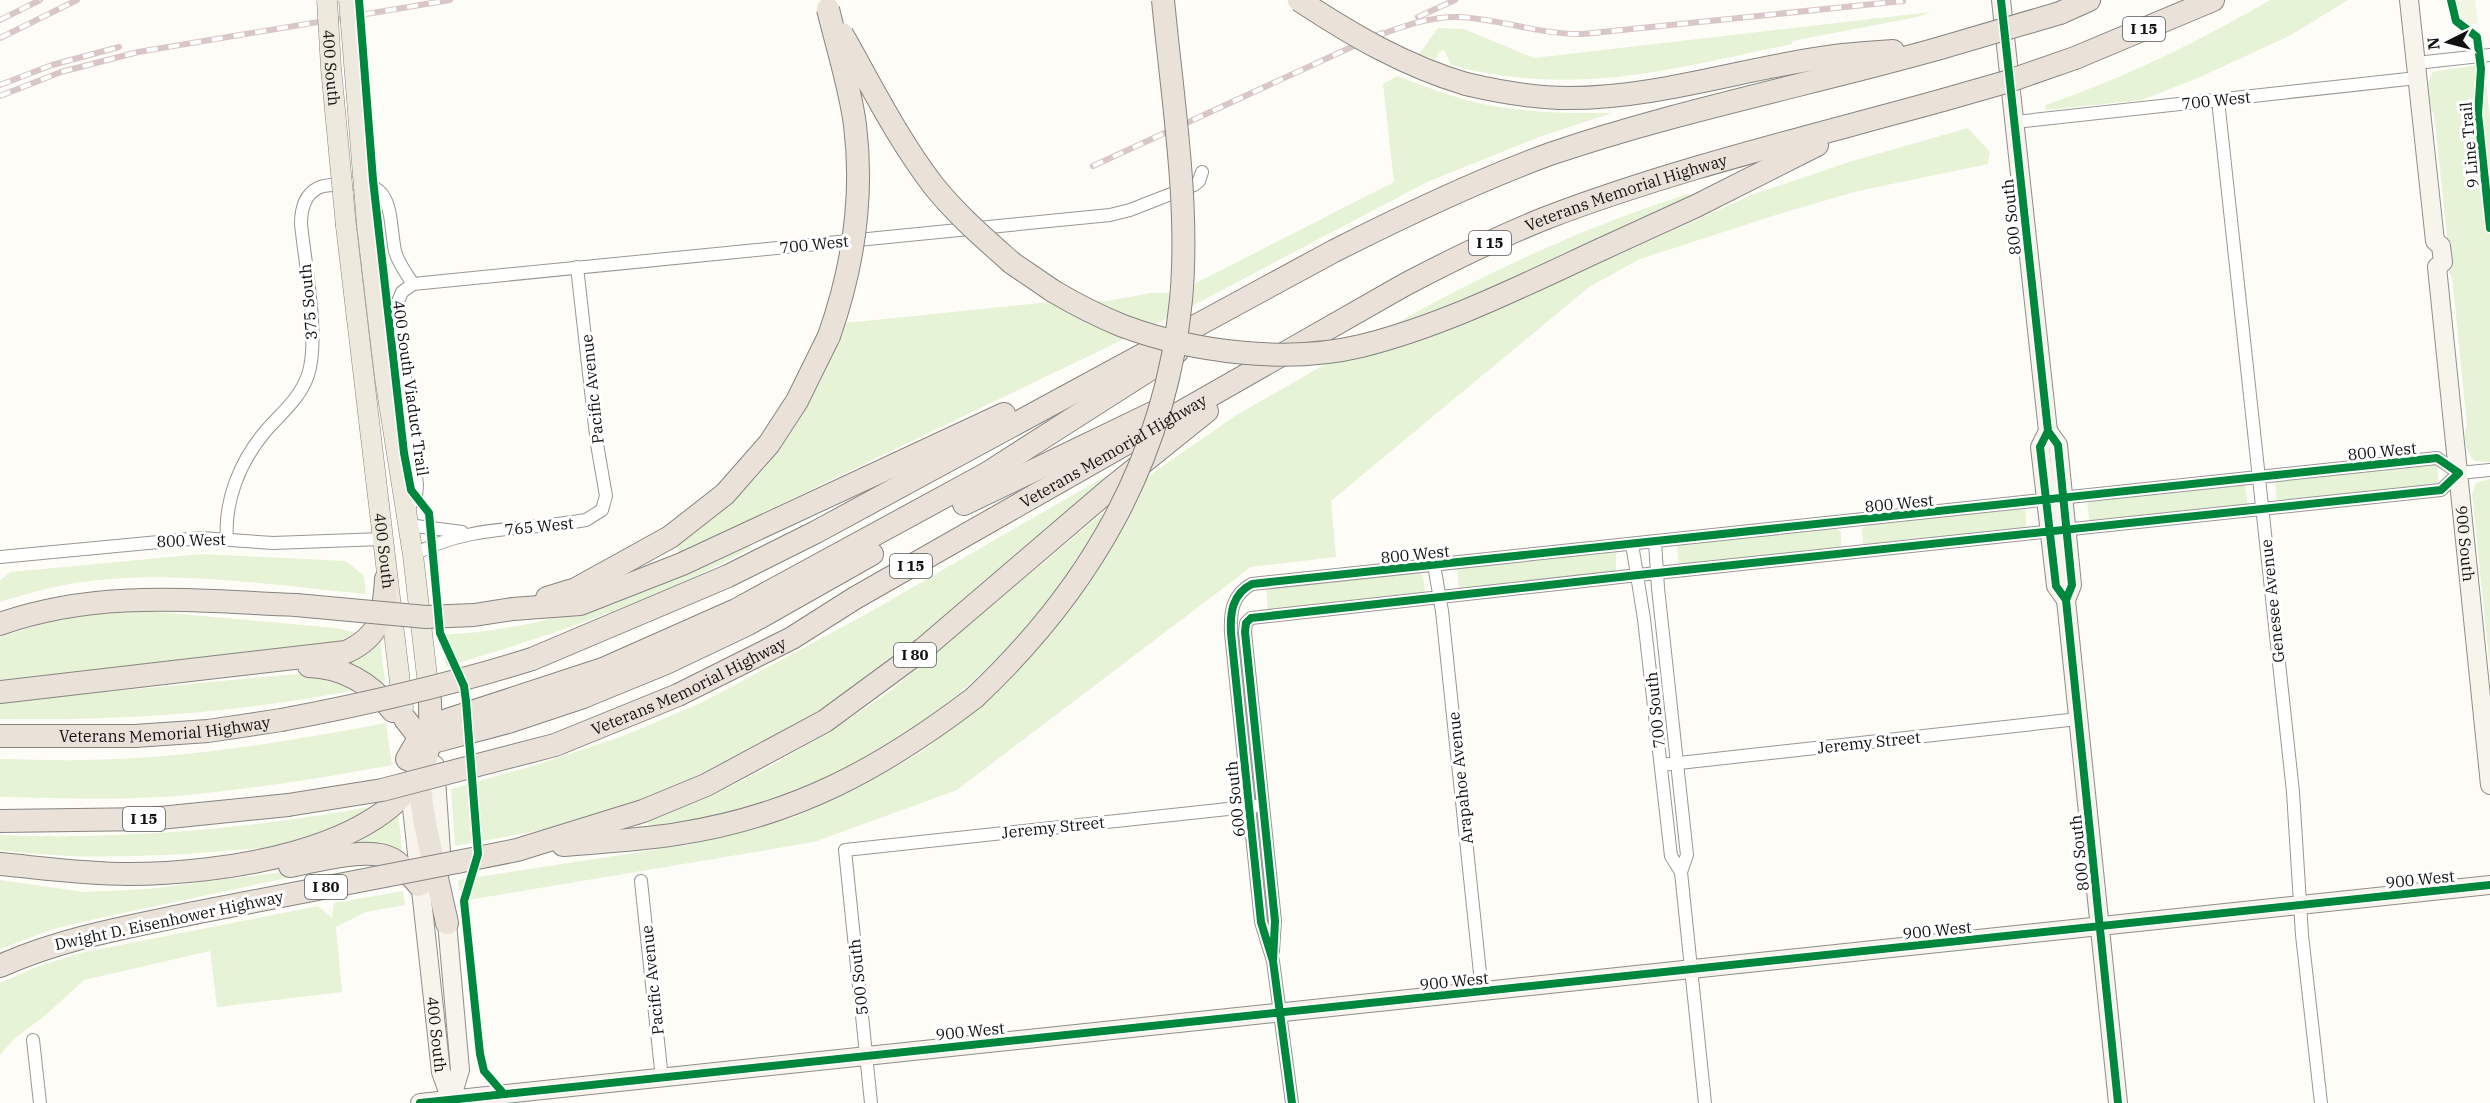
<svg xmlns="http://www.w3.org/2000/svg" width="2490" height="1103" viewBox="0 0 2490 1103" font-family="'IBM Plex Serif',serif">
<rect width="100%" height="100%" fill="#fdfcf7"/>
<path fill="#e7f3d7" d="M2270 0H2348L2291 35 2200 77 2142 100 2046 110 2045 105C2127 77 2196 43 2270 0Z
M1931 12 1917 17 1792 41V44C1671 69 1576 98 1451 65L1444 50 1438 53 1436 60 1419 54 1438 28 1464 29 1534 58Z
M2484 64 2490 120V462L2475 461C2466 454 2462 435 2467 425L2452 277C2445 268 2442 245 2447 236L2434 114 2431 110 2428 83 2433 72Z
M1397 76C1419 84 1441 93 1463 99 1512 113 1562 113 1612 113L1539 137 1427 182 1192 306 1194 284 1394 182 1383 84Z
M1968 128 1990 152 1988 164 1858 191 1779 214 1640 259 1589 287 1331 501 1336 557 1251 567 957 790 814 842 468 900 459 889 458 880 693 844 739 833 797 816 860 787 925 750 1013 675 1070 610 1098 570 1129 515 1147 477 1235 416 1338 357 1391 348 1463 325 1754 194 1849 162Z
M1688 194 1692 200 1461 301 1395 324C1487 272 1587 226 1688 194Z
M1151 293H1171L1168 318 679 553 676 546C764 486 808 421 846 323L1059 301H1107Z
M2437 465 2439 487 2277 504 2275 482Z
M1104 477 1108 483 843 699 680 787 589 818 542 830 455 846 451 789 536 765 623 736 701 703 863 616Z
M2490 479V668L2472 494 2476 483Z
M2245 485 2248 507 2090 524 2087 502Z
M2025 508 2027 531 1866 547 1863 545 1862 529 1866 525Z
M1106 510C1027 656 906 758 748 808 716 818 683 823 650 829L647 821 707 798 771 766 849 719 893 689Z
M1835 528 1841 532V548L1679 568 1677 545Z
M749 545 751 548C655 601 551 635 446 667L440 635C554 629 646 592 749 545Z
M1616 551V574L1459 590 1457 568Z
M202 554 346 561 364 576 366 594C279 586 185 571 98 580 64 583 32 592 0 602V580L11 572Z
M1419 572 1423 576 1425 590 1423 594 1268 611 1266 588Z
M117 612H157L336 628 359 633 347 644 0 680V637L51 621Z
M380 638 385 682 374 685 331 664Z
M297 674 321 676 356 690C237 713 120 721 0 719V702Z
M386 723 392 765C324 778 257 788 188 795 126 801 62 798 0 797V759C27 759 55 761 82 760 184 759 287 742 386 723Z
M369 807C359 819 326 836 310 841 289 847 247 849 224 851 149 857 75 860 0 850V835C124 840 247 829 369 807Z
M398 813 403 857 329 854Z
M363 862 113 915 53 929 0 949V880L84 892 149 889Z
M403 891 405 905 366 912 336 927 342 992 217 1007 210 951 84 980 47 1014 14 1039 0 1055V983L39 966 80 953 318 906 332 918 334 903Z"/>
<path fill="#f0f6e1" d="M2455 0H2475L2478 24H2467L2457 16Z"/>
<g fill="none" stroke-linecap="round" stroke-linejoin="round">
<g stroke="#979795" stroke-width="14">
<path id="street" d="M2416 63 2490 55
M2218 100 2293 792 2302 935 2321 1103
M2015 122 2417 78
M406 512 416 496 417 485 397 304 402 292 413 284 1110 215 1130 210 1194 185 1199 181 1202 172
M408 525 462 532
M227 539C224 501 240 462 264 433 280 414 300 399 308 375 320 339 305 264 301 224 301 211 304 195 318 188 326 184 337 185 346 184 396 179 388 216 395 251 398 263 406 273 413 284
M1655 542 1658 588 1687 855 1681 872 1705 1103
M1632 544 1644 619 1671 856 1681 872
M413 555C469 524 524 531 586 520L602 510 606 496 597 444 577 267
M0 557 201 538 273 543 382 539
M1434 565 1442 611 1482 992
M1661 765 2078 719
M641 881 662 1079
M1273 951 1275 921 1245 632 1246 623 1251 618 1638 575 2441 490 2459 473 2490 470
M33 1040 40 1103
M871 1103 845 850 1256 806
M1292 1103 1273 961 1261 922 1231 633C1230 613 1232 594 1252 584L2437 458 2459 473"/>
</g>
<g stroke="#8e8d8b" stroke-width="20">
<g id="secondary">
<path d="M2001 0 2048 431 2040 447 2056 586 2066 600 2118 1103"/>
<path id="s1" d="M2409 0 2435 241 2441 246 2443 262 2437 267 2490 785"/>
<path d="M2048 431 2058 445 2072 585 2066 600"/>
<path d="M435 765 442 866"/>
<path id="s2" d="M410 790 441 1072 452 1103"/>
<path d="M446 911 460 1070 451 1100"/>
<path d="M420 1103 2490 885"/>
</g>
</g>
<g stroke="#858482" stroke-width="21">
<g id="primary">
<path d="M367 225 385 378 413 555 430 702"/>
<path id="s3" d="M346 226 403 708"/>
</g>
</g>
<g stroke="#858482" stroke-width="24">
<g id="highway">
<path d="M2060 13 2089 0"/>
<path d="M2075 58 2213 0"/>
<path d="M1466 84C1500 92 1534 98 1569 98 1662 98 1752 65 1843 55 1860 53 1877 52 1893 51"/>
<path d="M1602 249 1696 206 1817 145"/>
<path d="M1012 263 1053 291"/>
<path d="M964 504 1159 410"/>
<path d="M547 598 576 589 670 537 725 494 769 444 797 401 829 336"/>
<path d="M513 609 580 604 682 564 1004 414"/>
<path d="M0 624C99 589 194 601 296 605"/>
<path d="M532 659 728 576 816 532 1334 251C1405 215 1476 181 1550 154 1676 111 1809 85 1937 49"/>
<path d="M309 666C344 667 372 685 393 711"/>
<path d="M0 692 346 652C381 636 384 614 386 579"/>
<path d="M405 719 420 738 433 742 508 722 583 697 666 663 748 624 872 554"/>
<path id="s4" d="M0 736H135L208 731 281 720"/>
<path id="s5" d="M555 745 678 695 792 638 855 598 1406 284C1452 260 1498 237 1546 218 1674 169 1810 137 1943 100"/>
<path d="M407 759 422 733 432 725 603 669 736 610 986 474 1177 352"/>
<path d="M417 769 425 824 447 923"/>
<path d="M0 821 150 819 288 805"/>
<path d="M563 845C601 842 640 840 677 834 794 816 881 769 974 698"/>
<path d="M457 862 517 850 643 811 706 785 825 721 923 649 1110 489 1207 411"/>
<path d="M0 864C42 868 85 874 128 874 214 874 389 854 425 760 432 742 430 720 430 701"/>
<path d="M290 866C317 861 368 846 392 859 403 865 411 876 419 885"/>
<path d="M0 966C62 938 128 927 194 913"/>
</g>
</g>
<use href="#street" stroke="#fffffe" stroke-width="12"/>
<use href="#secondary" stroke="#f6f4eb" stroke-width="18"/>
<use href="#primary" stroke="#ede9dc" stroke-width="20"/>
<use href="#highway" stroke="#eae1d8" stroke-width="22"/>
<g stroke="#d9c6c7" stroke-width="6">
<path id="rail" d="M1418 17 1455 0
M0 20 40 0
M1374 37C1401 27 1430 16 1459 17 1501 19 1541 35 1583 34L1903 1
M0 38 77 0
M0 85 52 65 119 47
M0 96 61 72 138 52 450 0
M1093 166 1382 33"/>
</g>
<use href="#rail" stroke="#fff" stroke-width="4" stroke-dasharray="11" stroke-linecap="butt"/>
<g stroke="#858482" stroke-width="21" stroke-linecap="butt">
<g id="primary-bridge">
<path id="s6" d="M327 0 331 68 346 226"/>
<path d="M349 0 367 225"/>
</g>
</g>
<g stroke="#858482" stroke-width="24" stroke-linecap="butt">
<path id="highway-bridge" d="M1299 0C1352 35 1405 66 1466 84
M828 9C837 47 850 86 855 125 864 197 853 268 829 336
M842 34C871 85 897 138 933 185 956 214 984 238 1012 263
M1937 49 2060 13
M1943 100 2006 82 2075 58
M1053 291C1075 304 1098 316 1123 326 1193 352 1287 364 1361 346 1445 325 1524 285 1602 249
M296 605 426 617 474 615 513 609
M974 698C1090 589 1165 460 1181 300 1190 204 1172 96 1163 0
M281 720C366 704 449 685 532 659
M288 805 382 790 555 745
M194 913 457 862"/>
</g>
<use href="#primary-bridge" stroke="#ede9dc" stroke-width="20"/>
<use href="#highway-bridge" stroke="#eae1d8" stroke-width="22"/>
<g stroke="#fff" stroke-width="11">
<path id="cycleway" d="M359 0 373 180 404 453 411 490 429 513 440 633 464 686 466 701 478 854 464 901 480 1054 484 1071 504 1094
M2001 0 2048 431 2040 447 2056 586 2066 600 2118 1103
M2451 0 2456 21 2477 37 2481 69 2478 114 2490 228
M2048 431 2058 445 2072 585 2066 600
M1273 961 1275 921 1245 632 1246 623 1251 618 1638 575 2441 490 2459 473 2437 458 1252 584C1232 594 1230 613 1231 633L1261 922 1273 961 1292 1103
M420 1103 2490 885"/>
</g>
<use href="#cycleway" stroke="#00873e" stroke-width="8"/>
</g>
<g text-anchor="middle" stroke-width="6" stroke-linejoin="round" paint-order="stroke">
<g fill="#fff" stroke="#585858" stroke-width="1.5">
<rect x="2123" y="17" width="42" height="24" rx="4.5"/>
<rect x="1469" y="231" width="42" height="24" rx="4.5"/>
<rect x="890" y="554" width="42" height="24" rx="4.5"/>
<rect x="894" y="643" width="42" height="24" rx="4.5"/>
<rect x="123" y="807" width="42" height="24" rx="4.5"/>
<rect x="305" y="875" width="42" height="24" rx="4.5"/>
</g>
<g font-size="15" font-weight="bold" fill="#111">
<text x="2144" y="34">I 15</text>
<text x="1490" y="248">I 15</text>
<text x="911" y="571">I 15</text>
<text x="915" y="660">I 80</text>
<text x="144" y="824">I 15</text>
<text x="326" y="892">I 80</text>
</g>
<g font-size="16" fill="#111" stroke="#fff">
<text dy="6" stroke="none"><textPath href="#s6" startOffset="68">400 South</textPath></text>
<text transform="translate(2216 100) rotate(-6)" y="6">700 West</text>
<text transform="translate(2469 145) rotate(-95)" y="6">9 Line Trail</text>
<text dy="6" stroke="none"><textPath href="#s5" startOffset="1208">Veterans Memorial Highway</textPath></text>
<text transform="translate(2011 217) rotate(-96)" y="6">800 South</text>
<text transform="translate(814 244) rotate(-6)" y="6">700 West</text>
<text transform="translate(308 302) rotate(-95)" y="6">375 South</text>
<text transform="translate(411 388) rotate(82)" y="6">400 South Viaduct Trail</text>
<text transform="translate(592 389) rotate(-96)" y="6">Pacific Avenue</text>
<text transform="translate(2382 451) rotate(-6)" y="6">800 West</text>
<text dy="6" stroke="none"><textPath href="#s5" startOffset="632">Veterans Memorial Highway</textPath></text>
<text transform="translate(1899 503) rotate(-6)" y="6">800 West</text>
<text transform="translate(539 526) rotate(-6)" y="6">765 West</text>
<text transform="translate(191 540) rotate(-2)" y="6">800 West</text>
<text dy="6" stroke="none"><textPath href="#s1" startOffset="552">900 South</textPath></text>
<text dy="6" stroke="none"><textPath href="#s3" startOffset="327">400 South</textPath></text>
<text transform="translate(1415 554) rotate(-6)" y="6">800 West</text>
<text transform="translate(2272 601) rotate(-96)" y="6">Genesee Avenue</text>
<text dy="6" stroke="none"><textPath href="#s5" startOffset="146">Veterans Memorial Highway</textPath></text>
<text transform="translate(1655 710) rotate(-96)" y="6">700 South</text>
<text dy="6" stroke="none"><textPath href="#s4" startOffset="165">Veterans Memorial Highway</textPath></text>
<text transform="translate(1869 742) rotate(-6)" y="6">Jeremy Street</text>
<text transform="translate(1460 778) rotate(-96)" y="6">Arapahoe Avenue</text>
<text transform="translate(1235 799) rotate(-96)" y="6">600 South</text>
<text transform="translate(1053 827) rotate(-6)" y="6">Jeremy Street</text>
<text transform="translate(2079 853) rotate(-96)" y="6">800 South</text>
<text transform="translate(2420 879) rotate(-6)" y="6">900 West</text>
<text transform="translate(169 920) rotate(-12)" y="6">Dwight D. Eisenhower Highway</text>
<text transform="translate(1937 930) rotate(-6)" y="6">900 West</text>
<text transform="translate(858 977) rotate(-96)" y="6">500 South</text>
<text transform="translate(652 980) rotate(-96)" y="6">Pacific Avenue</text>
<text transform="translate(1454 981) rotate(-6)" y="6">900 West</text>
<text transform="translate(970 1031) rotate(-6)" y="6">900 West</text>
<text dy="6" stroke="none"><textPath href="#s2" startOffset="246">400 South</textPath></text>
</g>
</g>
<g transform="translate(2448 42) rotate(264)" stroke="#ffffff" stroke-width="4.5" paint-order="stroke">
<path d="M0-4.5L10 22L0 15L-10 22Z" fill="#111111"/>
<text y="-9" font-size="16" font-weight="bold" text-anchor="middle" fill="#111111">N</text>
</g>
</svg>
